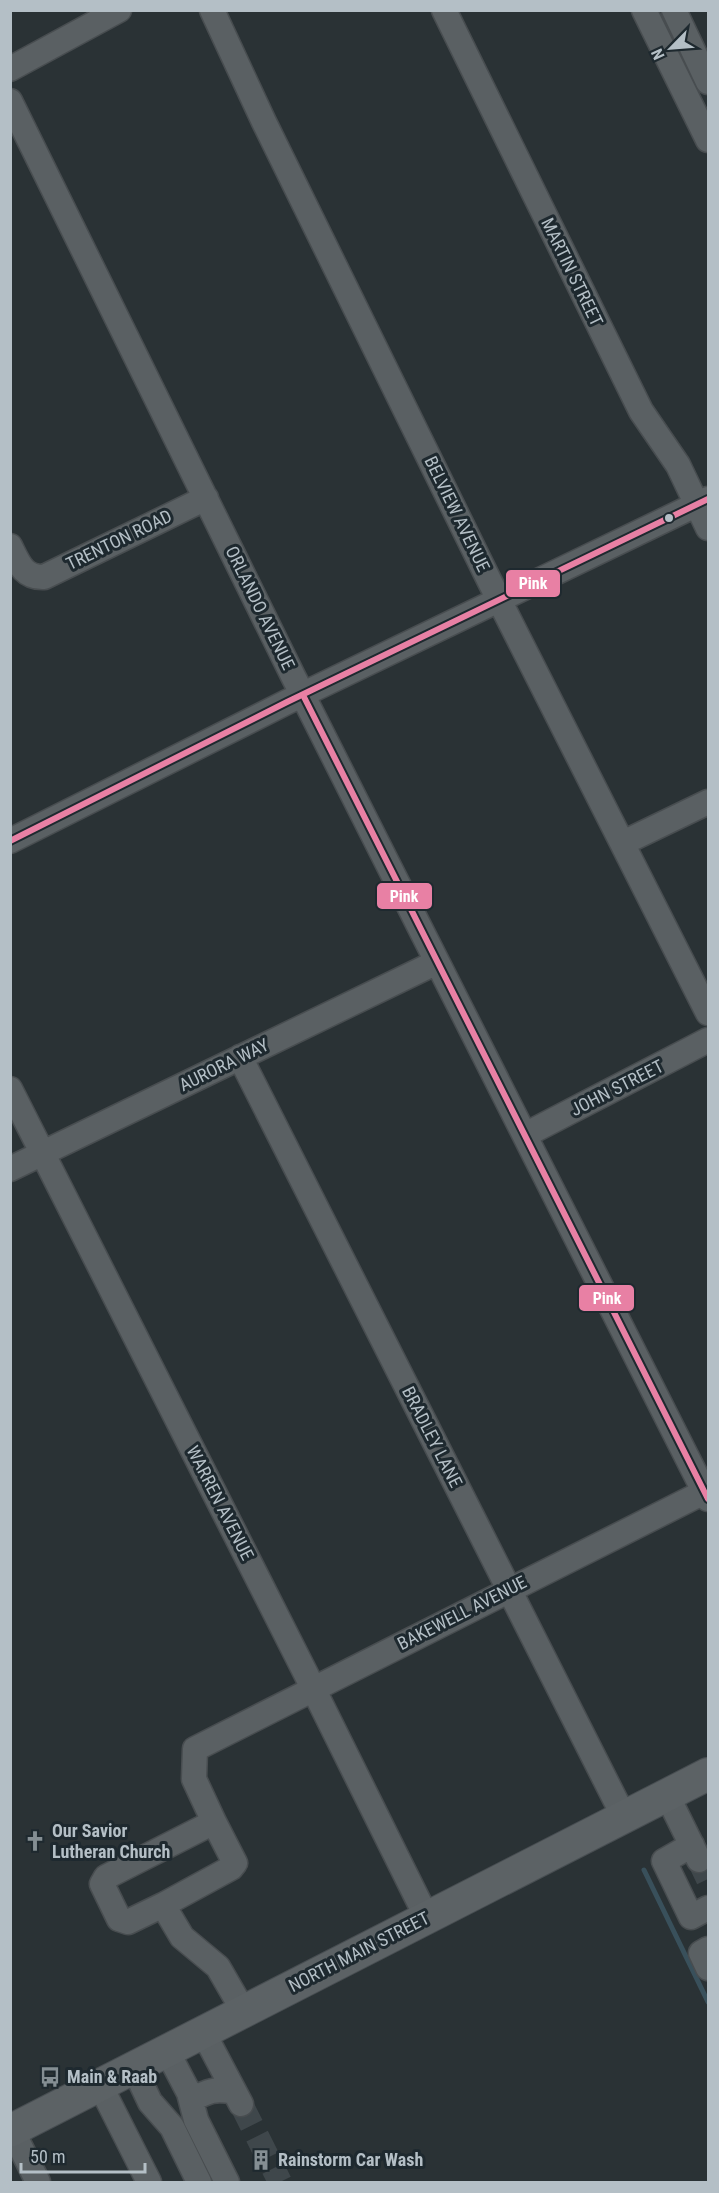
<svg xmlns="http://www.w3.org/2000/svg" width="719" height="2193" viewBox="0 0 719 2193" font-family="'Roboto Condensed',sans-serif">
<rect width="100%" height="100%" fill="#2a3235"/>
<g fill="none" stroke-linecap="round" stroke-linejoin="round">
<path stroke="#39505b" stroke-width="5" d="M644 1870 708 2002"/>
<path stroke="#3f474b" stroke-width="24" stroke-dasharray="24 12" stroke-linecap="butt" d="M699 1860 708 1879
M241 2104 280 2182"/>
<g stroke="#484d50" stroke-width="27">
<path id="minor" d="M212 10 264 122 489 580 708 1013
M444 10 641 411 678 465 708 528
M644 10 708 140
M674 10 708 82
M10 69 119 10
M10 101 293 676 708 1499
M10 546C18 562 23 578 44 577L206 498
M10 841 287 702 708 499
M623 843 708 802
M240 1057 624 1817
M10 1089 305 1672 427 1918
M525 1135 708 1040
M10 1169 437 962
M667 1795 699 1860
M692 1845 664 1861 691 1917 708 1908
M163 1905 231 1868 235 1863 214 1822
M708 1949 701 1953 708 1968
M244 2012 218 1967 182 1937 163 1905 128 1922 119 1919 102 1884 106 1877 214 1822 194 1779 195 1749 708 1490
M203 2032 241 2104
M167 2051 189 2093 196 2120 227 2182
M134 2068 150 2102 172 2127 199 2182
M100 2085 149 2182
M191 2100C208 2091 215 2088 234 2092
M12 2130 38 2182"/>
</g>
<g stroke="#484e52" stroke-width="34">
<path id="major" d="M10 2131 708 1774"/>
</g>
<use href="#minor" stroke="#5a6063" stroke-width="24"/>
<use href="#major" stroke="#5c6265" stroke-width="32"/>
<g stroke="#1e292f" stroke-width="10">
<path id="bus-1" d="M303 695 708 1499
M10 841 287 702 708 499"/>
</g>
<use href="#bus-1" stroke="#e880a4" stroke-width="6"/>
</g>
<defs>
<g id="church-bare" transform="scale(1.62)"><path d="M-1.2-6h2.4v3.5h3.3v2.4h-3.3V6h-2.4V-.1h-3.3v-2.4h3.3Z" fill="#848e93" stroke="#1e292f" stroke-width="2.5" paint-order="stroke"/></g>
<g id="bus-bare" transform="scale(1.62)"><path d="M-5-6H5V4H4V6H2V4H-2V6H-4V4H-5ZM-3.5-4V0h7V-4ZM-3.5 1.2v1.5H-2V1.2ZM2 1.2v1.5H3.5V1.2Z" fill="#848e93" stroke="#1e292f" stroke-width="2.5" paint-order="stroke"/></g>
<g id="building-bare" transform="scale(1.62)"><path d="M-4-6H4V6H1V3H-1V6H-4ZM-2.5-4.3h1.7v1.8h-1.7ZM.8-4.3h1.7v1.8H.8ZM-2.5-1h1.7V.8h-1.7ZM.8-1h1.7V.8H.8Z" fill="#848e93" stroke="#1e292f" stroke-width="2.5" paint-order="stroke"/></g>
</defs>
<g fill-rule="evenodd">
<use href="#church-bare" x="35" y="1841"/>
<use href="#bus-bare" x="50" y="2077"/>
<use href="#building-bare" x="261" y="2160"/>
</g>
<circle fill="#b4bfc6" stroke="#1e292f" stroke-width="2" cx="669" cy="518" r="5"/>
<g text-anchor="middle" stroke-width="6" stroke-linejoin="round" paint-order="stroke">
<g font-size="18" fill="#b4bfc6" stroke="#1e292f">
<text transform="translate(572 272) rotate(64)" y="6">MARTIN STREET</text>
<text transform="translate(457 514) rotate(64)" y="6">BELVIEW AVENUE</text>
<text transform="translate(119 540) rotate(-26)" y="6">TRENTON ROAD</text>
<text transform="translate(260 608) rotate(64)" y="6">ORLANDO AVENUE</text>
<text transform="translate(224 1065) rotate(-26)" y="6">AURORA WAY</text>
<text transform="translate(617 1088) rotate(-27)" y="6">JOHN STREET</text>
<text transform="translate(432 1437) rotate(63)" y="6">BRADLEY LANE</text>
<text transform="translate(220 1503) rotate(63)" y="6">WARREN AVENUE</text>
<text transform="translate(462 1613) rotate(-27)" y="6">BAKEWELL AVENUE</text>
<text transform="translate(359 1952) rotate(-27)" y="6">NORTH MAIN STREET</text>
</g>
<g font-size="18" font-weight="bold" fill="#b4bfc6" stroke="#1e292f" text-anchor="start">
<text x="52" y="1837">Our Savior<tspan x="52" dy="21">Lutheran Church</tspan></text>
<text x="67" y="2083">Main &amp; Raab</text>
<text x="278" y="2166">Rainstorm Car Wash</text>
</g>
</g>
<g stroke="#1e292f" stroke-width="2">
<rect x="505" y="569" width="56" height="29" rx="6" fill="#e880a4"/>
<rect x="376" y="882" width="57" height="28" rx="6" fill="#e880a4"/>
<rect x="578" y="1284" width="57" height="28" rx="6" fill="#e880a4"/>
</g>
<g font-size="16" text-anchor="middle" font-weight="bold" fill="#fff">
<text x="533" y="589">Pink</text>
<text x="404" y="902">Pink</text>
<text x="607" y="1304">Pink</text>
</g>
<rect width="719" height="2193" fill="none" stroke="#b4bfc6" stroke-width="24"/>
<g transform="translate(671 48) rotate(245)" stroke="#1e292f" stroke-width="4.5" paint-order="stroke">
<path d="M0-4.5L10 22L0 15L-10 22Z" fill="#b4bfc6"/>
<text y="-9" font-size="16" font-weight="bold" text-anchor="middle" fill="#b4bfc6">N</text>
</g>
<path d="M21 2163v9h124v-9" fill="none" stroke="#b4bfc6" stroke-width="3"/>
<text x="30" y="2163" font-size="18" fill="#b4bfc6" stroke="#1e292f" stroke-width="4.5" paint-order="stroke">50 m</text>
</svg>
